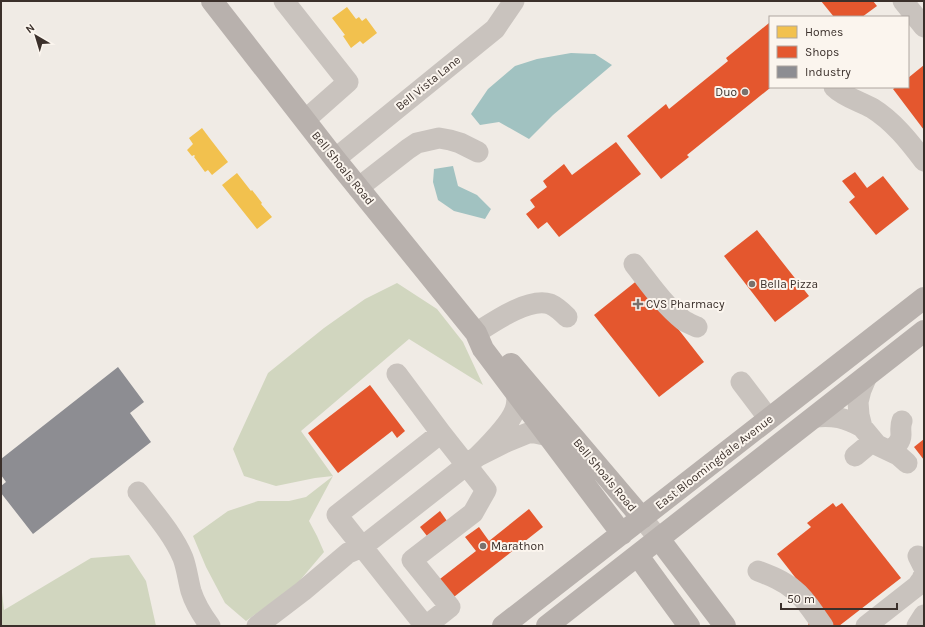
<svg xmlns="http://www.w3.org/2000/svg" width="925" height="627" viewBox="0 0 925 627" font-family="Karla,sans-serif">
<rect width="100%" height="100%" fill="#f0ebe5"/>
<path fill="#d1d6bf" d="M397 283 437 309 463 342 483 385 409 339 301 431 333 476 309 521 317 536 324 552 296 585 246 621 225 603 206 567 193 536 228 511 258 501H289L306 497 333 476 315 478 276 486 244 476 233 449 268 373 324 328 365 299Z
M129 555 146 581 156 626H1V584L4 610 91 558Z"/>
<path fill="#a1c2c1" d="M571 53 595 54 612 65 553 115 529 139 499 122 480 125 471 114 488 89 515 66 537 59Z
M453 166 458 186 477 195 491 209 485 219 454 211 438 200 433 182 434 169Z"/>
<path fill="#f2c14e" d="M347 7 356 19 359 17 362 21 366 18 377 33 363 44 360 41 351 48 343 36 345 35 332 18Z
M202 128 211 140 228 162 212 175 208 170 205 172 194 157 195 156 194 155 192 156 191 155 187 150 193 144 189 138Z
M237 173 251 191 252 190 262 203 261 204 272 217 257 229 222 185Z"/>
<path fill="#e4572e" d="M821 1H873L877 6 862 17H834Z
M769 23 770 24V88L687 155 689 157 661 179 627 136 666 104 669 109 728 61 726 58Z
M924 65V130L893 89 896 87H908V78Z
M616 142 641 174 559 237 547 222 538 229 526 214 535 207 530 200 547 187 543 181 564 164 572 175Z
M855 172 867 188 883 176 909 209 876 235 849 202 855 197 842 181Z
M757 230 809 296 775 322 724 256Z
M639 279 704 362 659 397 594 315Z
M370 385 405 431 397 438 392 431 338 473 308 433Z
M924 439V460L914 447Z
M833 503 836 507 842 503 901 578 839 626H810L808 624 823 613 777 554 811 527 807 523Z
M529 509 543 527 450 600 436 582 476 551 465 537 479 527 489 541Z
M440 511 447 521 427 536 420 527Z"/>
<path fill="#8d8d92" d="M118 367 144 402 130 413 151 442 33 534 1 493V486L6 482 1 475V459Z"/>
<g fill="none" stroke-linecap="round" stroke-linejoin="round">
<path stroke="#c9c3be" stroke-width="21" d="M284 1 348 82 305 120
M903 1 924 27
M834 87C844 97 859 101 872 108 893 121 909 141 924 161
M335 159 495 29 514 1
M358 188 408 149 417 143 439 138 450 140 460 143 478 152
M634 264C649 283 664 305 683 320 687 323 693 325 697 327
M476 333C493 322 529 297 550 304 557 307 562 312 567 317
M397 374 441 433
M867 376 861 390 858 402 859 415 862 427 877 445 898 455 907 463
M741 382 769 419
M517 394C517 399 517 405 515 410 510 424 489 445 478 456L506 442 528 433H535L549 436
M815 417C834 415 845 418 862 427
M890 451C895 447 901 442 901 435 901 430 900 426 902 421
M855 456 873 441
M138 492C154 513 173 534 183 558 187 569 188 580 191 591 195 604 202 615 210 626
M642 518 659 539
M918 556 924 568
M758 571C771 576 784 581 794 590 806 599 814 614 823 626
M257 626 303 591 348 553 362 547 478 456
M425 626 337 515 441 433 486 490 473 513 412 560 450 607 426 626
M866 626 917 586 922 579 924 574
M917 626 924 615"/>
<path stroke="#b8b1ad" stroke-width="22" d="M212 1 335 159 476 333 483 349 622 534
M511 364 642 518
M659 539 725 626
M638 556 689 626
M503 626 924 298
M547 626 924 331"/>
</g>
<g fill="#7a716c" stroke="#fbf5ee" stroke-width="1.5">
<circle cx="745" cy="92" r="4"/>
<circle cx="752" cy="284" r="4"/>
<path d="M636 298h4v4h4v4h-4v4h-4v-4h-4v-4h4z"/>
<circle cx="483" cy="546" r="4"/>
</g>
<g text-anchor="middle" stroke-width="4" stroke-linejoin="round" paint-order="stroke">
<g font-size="12" fill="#3b302b" stroke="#fbf5ee">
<text transform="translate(428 83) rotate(-39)" y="4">Bell Vista Lane</text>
<text transform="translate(343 168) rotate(51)" y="4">Bell Shoals Road</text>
<text transform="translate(714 462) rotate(-38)" y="4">East Bloomingdale Avenue</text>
<text transform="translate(605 475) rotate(50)" y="4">Bell Shoals Road</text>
</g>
<g font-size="12" fill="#3b302b" stroke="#fbf5ee" text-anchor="start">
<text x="737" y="96" text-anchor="end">Duo</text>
<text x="760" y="288">Bella Pizza</text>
<text x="646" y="308">CVS Pharmacy</text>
<text x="491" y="550">Marathon</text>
</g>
</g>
<rect width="925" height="627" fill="none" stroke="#3b302b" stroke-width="4"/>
<rect x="769" y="16" width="140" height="72" fill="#fbf5ee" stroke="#aea6a0"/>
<rect x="777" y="26" width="20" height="12" fill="#f2c14e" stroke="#aea6a0"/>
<text x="805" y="36" font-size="12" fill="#3b302b">Homes</text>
<rect x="777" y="46" width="20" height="12" fill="#e4572e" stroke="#aea6a0"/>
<text x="805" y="56" font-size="12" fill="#3b302b">Shops</text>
<rect x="777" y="66" width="20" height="12" fill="#8d8d92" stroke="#aea6a0"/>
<text x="805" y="76" font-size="12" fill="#3b302b">Industry</text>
<g transform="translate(36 36) rotate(322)" stroke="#fbf5ee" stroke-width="3" paint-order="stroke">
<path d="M0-3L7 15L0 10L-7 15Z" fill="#3b302b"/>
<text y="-6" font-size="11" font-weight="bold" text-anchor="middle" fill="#3b302b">N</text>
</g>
<path d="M781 603v6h116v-6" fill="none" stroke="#3b302b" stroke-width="2"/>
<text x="787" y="603" font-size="12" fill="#3b302b" stroke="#fbf5ee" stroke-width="3" paint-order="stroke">50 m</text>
</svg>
